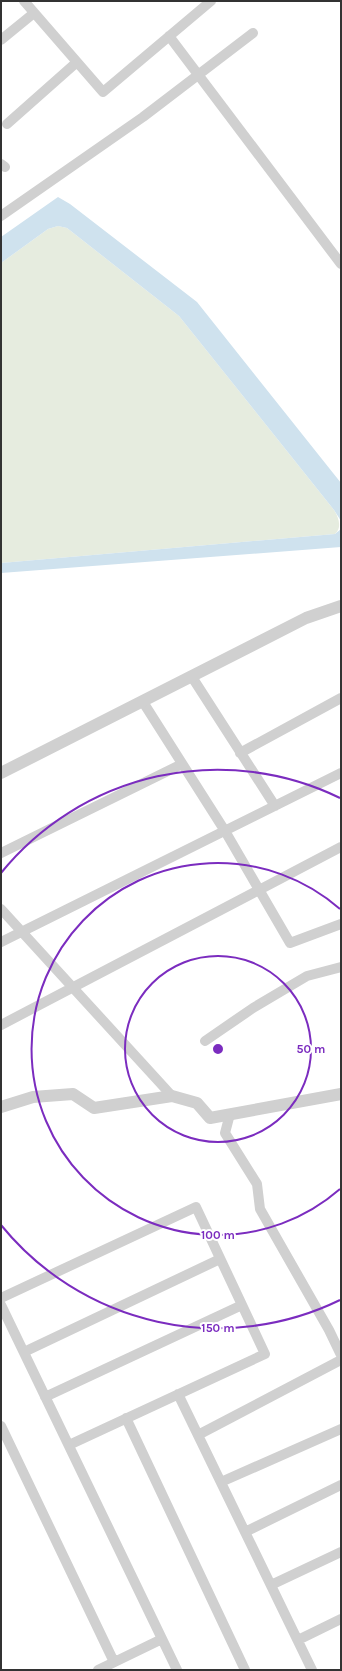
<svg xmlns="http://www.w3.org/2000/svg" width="342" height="1671" viewBox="0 0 342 1671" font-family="Karla,sans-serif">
<rect width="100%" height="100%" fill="#fff"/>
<path fill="#e6ecdf" d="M58 226 67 228 179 316 334 510C339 518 342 528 335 534L1 563V263L48 229Z"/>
<path fill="#cfe2ee" d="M58 197 70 204 197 302 341 483V521L334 510 179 316 67 228 58 226 48 229 1 263V237Z
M341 529V547L1 573V563L335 534Z"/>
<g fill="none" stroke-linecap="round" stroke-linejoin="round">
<path stroke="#d0d0d0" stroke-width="10" d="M24 1 103 92 211 1
M169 36 341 264
M1 40 34 13
M7 124 77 62
M1 164 5 167
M1 216 143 117 253 33
M192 677 275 806
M143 702 225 831 290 943 341 924
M240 753 341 698
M1 853 182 764
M1 909 172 1096
M1 942 341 773
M1 1025 341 847
M205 1041 253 1008 307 976 341 967
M230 1114 225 1133 257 1184 260 1209 329 1330 341 1355
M1 1298 196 1207 265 1354 69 1445
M1 1305 177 1670
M24 1352 220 1259
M178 1394 312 1670
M45 1397 242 1305
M126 1418 245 1670
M1 1426 114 1662
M198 1435 341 1360
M221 1482 341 1429
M245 1532 341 1485
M271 1585 341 1552
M298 1640 341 1619
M98 1670 162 1639"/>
<path stroke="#d0d0d0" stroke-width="12" d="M1 773 306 618 341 606
M1 1107 33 1097 73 1094 94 1108 172 1096 197 1103 210 1118 341 1094"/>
</g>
<g fill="none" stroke="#7b2cbf" stroke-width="2">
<circle cx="218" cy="1049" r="93"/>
<path d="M340 1189A186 186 0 1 1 340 909"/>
<path d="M340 1300A279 279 0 0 1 1 1225M1 873A279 279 0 0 1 340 798"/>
</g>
<circle cx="218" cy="1049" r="6" fill="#7b2cbf" stroke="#fff" stroke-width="2"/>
<g font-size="12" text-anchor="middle" font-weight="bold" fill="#7b2cbf" stroke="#fff" stroke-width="4" stroke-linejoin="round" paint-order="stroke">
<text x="311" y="1053">50 m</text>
<text x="218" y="1239">100 m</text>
<text x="218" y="1332">150 m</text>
</g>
<rect width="342" height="1671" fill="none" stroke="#333333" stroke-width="4"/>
</svg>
